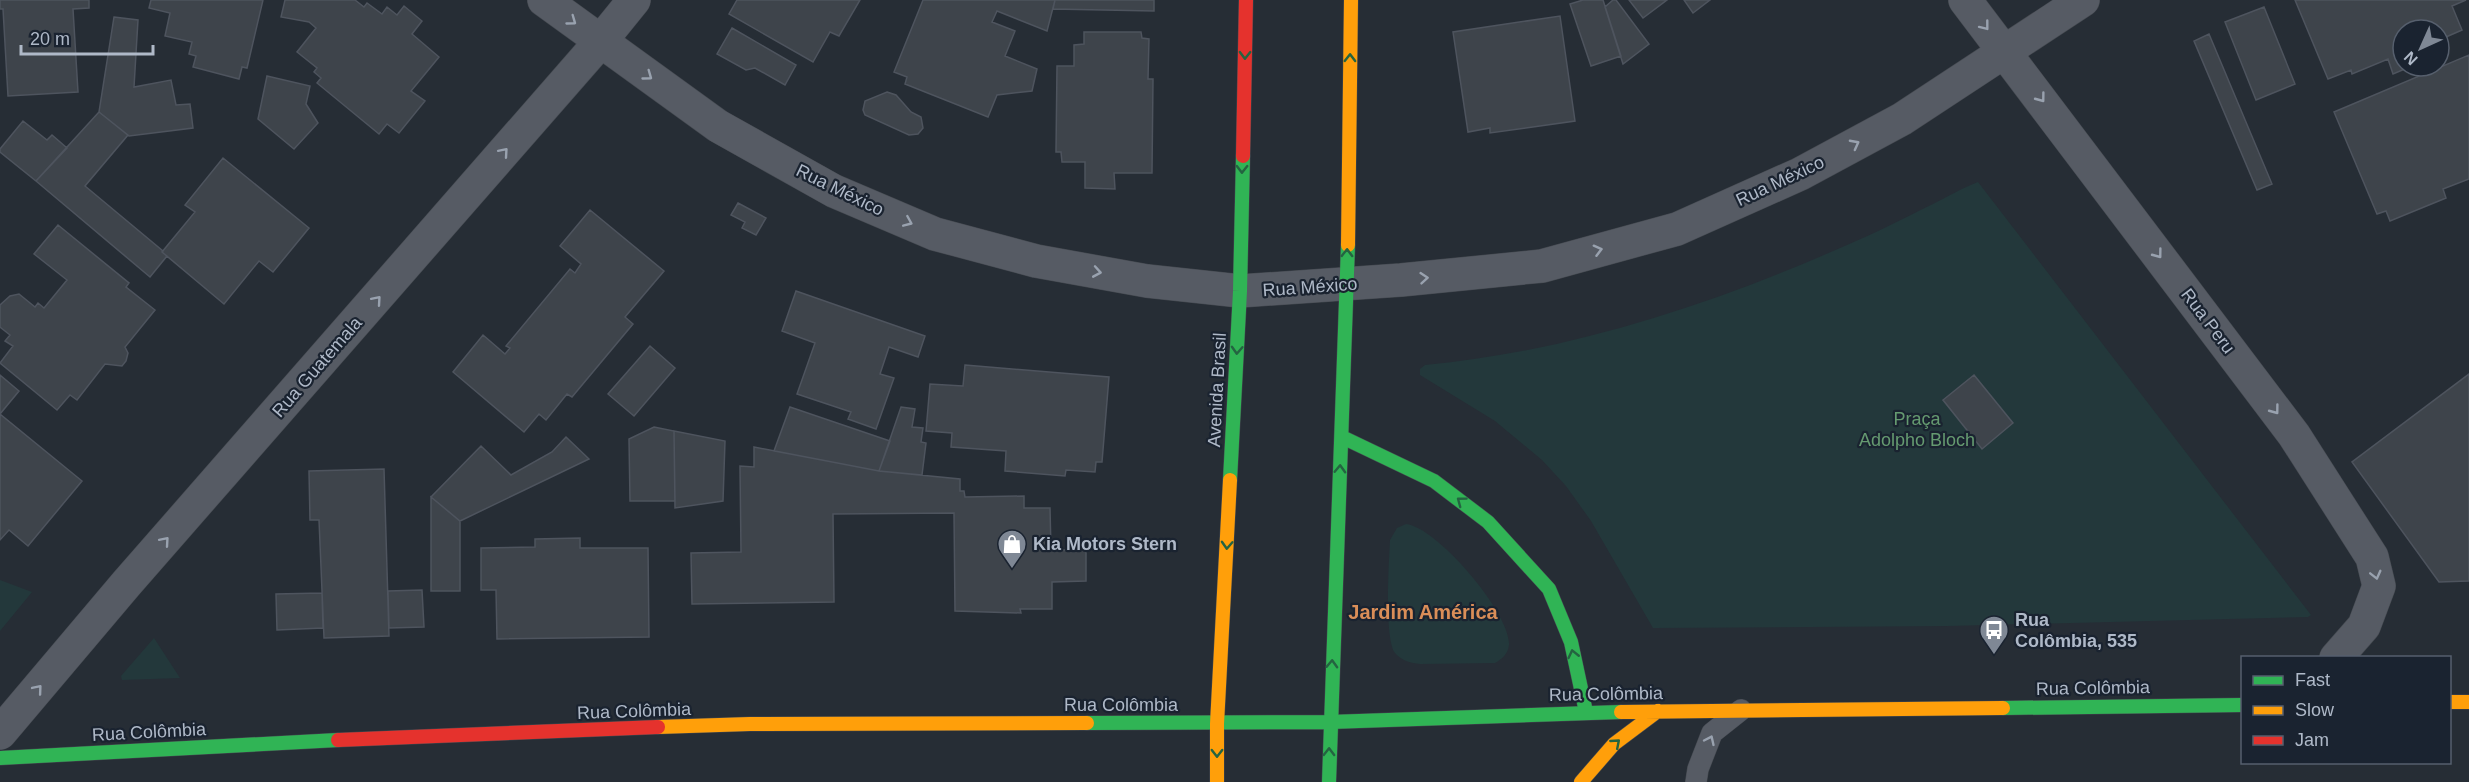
<svg xmlns="http://www.w3.org/2000/svg" width="2469" height="782" viewBox="0 0 2469 782" font-family="Arial,sans-serif">
<rect width="100%" height="100%" fill="#262d35"/>
<path fill="#23383b" d="M1978 182 2311 615 2308 617 1948 626 1653 628 1591 521 1566 486 1542 460 1495 421 1420 375V369L1425 365C1572 351 1713 304 1847 245 1876 233 1904 218 1933 204 1947 197 1962 188 1978 182Z
M1406 524C1437 527 1511 614 1509 645 1508 654 1502 659 1495 663L1420 664C1411 663 1402 661 1395 653 1384 638 1389 562 1390 540L1397 528Z
M0 580 32 592 0 631Z
M154 638 180 678 122 680 121 676Z"/>
<path fill="#3e444b" stroke="#4e545e" stroke-width="1.5" d="M0 0H89V8L73 9 78 92 8 96 3 9H0Z
M151 0H263L247 68 242 67 239 79 193 67 196 56 189 54 192 42 165 36 170 13 149 8Z
M285 0H355L364 7 367 3 382 14 387 7 397 15 404 6 422 21 412 34 439 57 411 91 425 101 399 133 387 124 379 134 317 83 321 78 314 72 317 68 297 52 316 28 309 22 281 17Z
M737 0H860L839 36 830 32 813 62 729 14Z
M923 0H1055L1047 31 997 11 992 22 1015 31 1005 56 1037 69 1032 91 997 95 988 117 905 84 907 77 894 72Z
M1055 0H1154V11L1053 9Z
M1583 0H1603L1621 56 1591 66 1570 4Z
M1613 0H1616L1649 44 1623 64 1605 7Z
M1629 0H1667L1643 18Z
M1684 0H1710L1693 13Z
M2295 0H2466L2452 6 2462 30 2439 40V30H2403V66H2412L2393 74 2388 59 2352 74 2351 70 2328 79Z
M2264 7 2295 84 2256 100 2225 22Z
M1560 16 1575 121 1490 133V128L1468 132 1453 32Z
M114 17 138 20 134 87 171 80 176 105 190 104 193 128 129 136 99 112Z
M732 28 796 65 785 85 755 68 746 70 717 54Z
M1084 32H1141L1142 38 1149 39 1148 79H1153L1152 173H1114L1115 189 1085 188V162H1062L1061 152H1056L1057 66H1074V45L1084 44Z
M2209 34 2272 184 2257 190 2194 41Z
M2469 55V179L2443 189 2446 198 2390 221 2386 211 2377 214 2334 112Z
M267 76 310 86 306 104 318 123 294 149 258 119Z
M887 92 896 95 911 112 921 117 923 128 918 134 909 135 865 115 863 110 865 101Z
M99 112 128 135 85 186 163 251 162 252 167 256 150 277 36 181Z
M23 121 47 140 52 135 67 148 36 181 0 152V149Z
M223 158 309 228 273 272 259 261 224 304 162 252 195 212 185 205Z
M738 203 766 218 756 235 742 228 745 222 731 215Z
M590 210 664 271 625 317 633 324 572 397 567 394 546 420 539 414 524 432 453 372 483 335 505 354 510 348 506 346 570 269 575 273 581 264 560 246Z
M58 225 129 283 126 287 155 310 125 347 128 353 126 361 122 366 105 364 77 400 70 395 57 410 0 363 13 346 5 341 10 335 0 327V305L10 296 19 294 35 307 38 303 44 308 67 280 34 254Z
M796 291 925 336 918 357 889 347 880 374 894 378 876 429 848 419 851 412 797 394 815 343 782 331Z
M650 346 675 368 634 416 608 394Z
M965 365 1109 377 1102 462H1096L1095 472 1066 470 1065 476 1005 471 1006 451 951 447 952 433 926 431 930 384 963 386Z
M2469 374V581L2439 582 2352 462Z
M0 375 19 391 0 414Z
M1974 375 2013 423 1982 449 1943 400Z
M790 407 890 441 879 471 774 451Z
M901 407 915 409 912 427 923 428 921 442 926 443 922 475 879 471Z
M0 414 82 481 28 546 9 530 0 540Z
M654 427 674 431 675 501H630L629 439Z
M674 431 725 441 723 501 675 508Z
M566 437 589 459 460 521 431 497 481 446 511 475 552 452Z
M754 447 879 471 960 479V491H964L965 497 1024 496V508H1050L1051 550H1086V581L1052 582V609H1020L1021 613 955 611 954 513 833 514 834 602 692 604 691 553 741 552 740 466 754 467Z
M384 469 389 636 324 638 319 520H310L309 471Z
M431 497 460 521V591H431Z
M580 538V548H648L649 637 497 639 496 590H481V548L535 547V539Z
M422 590 424 627 389 628 388 591Z
M322 593 323 628 277 630 276 594Z"/>
<g fill="none" stroke-linecap="round" stroke-linejoin="round">
<g stroke="#444950" stroke-width="22">
<path id="lane" d="M1696 782 1698 769 1712 733 1741 710"/>
</g>
<g stroke="#444950" stroke-width="34">
<path id="street" d="M544 0 718 126 834 191 935 234 1036 261 1147 281 1240 291 1401 280 1542 266 1677 229 1800 174 1902 119 2083 0
M1965 0 2294 435 2372 557 2379 586 2364 626 2336 658
M0 733 126 584 600 42 634 0"/>
</g>
<g stroke="#444950" stroke-width="15">
<path id="fast" d="M1342 437 1434 481 1488 522 1549 589 1571 642 1586 712
M1230 480 1240 291 1243 156
M2003 708 2242 705
M1087 723 1330 722 1621 712
M0 758 338 740
M1329 782 1348 245"/>
</g>
<g stroke="#444950" stroke-width="15">
<path id="slow" d="M1348 245 1351 0
M2450 702H2469
M1621 712 2003 708
M658 727 750 724 1087 723
M1217 782V724L1230 480
M1581 782 1614 744 1658 711"/>
</g>
<g stroke="#444950" stroke-width="15">
<path id="jam" d="M1243 156 1246 0
M338 740 658 727"/>
</g>
<use href="#lane" stroke="#565b64" stroke-width="21"/>
<use href="#street" stroke="#565b64" stroke-width="33"/>
<use href="#fast" stroke="#30b455" stroke-width="14"/>
<use href="#slow" stroke="#ff9f0a" stroke-width="14"/>
<use href="#jam" stroke="#e5322d" stroke-width="14"/>
</g>
<defs><path id="oneway-chevron" d="M-2-3.5L2.5 0L-2 3.5" fill="none" stroke-width="1.6" stroke-linecap="round" stroke-linejoin="round" transform="scale(1.5)"/></defs>
<g stroke="#99a2af">
<use href="#oneway-chevron" transform="translate(572 21) rotate(36)"/>
<use href="#oneway-chevron" transform="translate(1985 26) rotate(52)"/>
<use href="#oneway-chevron" transform="translate(648 76) rotate(36)"/>
<use href="#oneway-chevron" transform="translate(2041 98) rotate(53)"/>
<use href="#oneway-chevron" transform="translate(1855 144) rotate(-28)"/>
<use href="#oneway-chevron" transform="translate(504 152) rotate(-49)"/>
<use href="#oneway-chevron" transform="translate(908 222) rotate(23)"/>
<use href="#oneway-chevron" transform="translate(1598 250) rotate(-15)"/>
<use href="#oneway-chevron" transform="translate(2158 254) rotate(53)"/>
<use href="#oneway-chevron" transform="translate(1097 272) rotate(10)"/>
<use href="#oneway-chevron" transform="translate(1424 278) rotate(-5)"/>
<use href="#oneway-chevron" transform="translate(377 300) rotate(-49)"/>
<use href="#oneway-chevron" transform="translate(2275 410) rotate(53)"/>
<use href="#oneway-chevron" transform="translate(165 541) rotate(-49)"/>
<use href="#oneway-chevron" transform="translate(2376 575) rotate(76)"/>
<use href="#oneway-chevron" transform="translate(38 689) rotate(-50)"/>
<use href="#oneway-chevron" transform="translate(1710 740) rotate(-65)"/>
</g>
<g stroke="#246441">
<use href="#oneway-chevron" transform="translate(1245 55) rotate(91)"/>
<use href="#oneway-chevron" transform="translate(1350 58) rotate(-89)"/>
<use href="#oneway-chevron" transform="translate(1242 169) rotate(91)"/>
<use href="#oneway-chevron" transform="translate(1347 253) rotate(-89)"/>
<use href="#oneway-chevron" transform="translate(1237 350) rotate(93)"/>
<use href="#oneway-chevron" transform="translate(1340 469) rotate(-88)"/>
<use href="#oneway-chevron" transform="translate(1461 501) rotate(-143)"/>
<use href="#oneway-chevron" transform="translate(1227 545) rotate(93)"/>
<use href="#oneway-chevron" transform="translate(1573 654) rotate(-103)"/>
<use href="#oneway-chevron" transform="translate(1332 664) rotate(-88)"/>
<use href="#oneway-chevron" transform="translate(1616 743) rotate(-41)"/>
<use href="#oneway-chevron" transform="translate(1329 752) rotate(-89)"/>
<use href="#oneway-chevron" transform="translate(1217 753) rotate(90)"/>
</g>
<defs>
<g id="shop-pin" transform="scale(1.5)"><path d="M0 17L-7.5 6A9.5 9.5 0 1 1 7.5 6Z" fill="#7f8895" stroke="#1a2330"/><path d="M-5-2.5h2.3a2.7 3.5 0 0 1 5.4 0H5L5.5 6h-11ZM-1.5-2.5h3a1.5 2.3 0 0 0-3 0Z" fill="#fff"/></g>
<g id="bus-pin" transform="scale(1.5)"><path d="M0 17L-7.5 6A9.5 9.5 0 1 1 7.5 6Z" fill="#7f8895" stroke="#1a2330"/><path d="M-5-6H5V4H4V6H2V4H-2V6H-4V4H-5ZM-3.5-4V0h7V-4ZM-3.5 1.2v1.5H-2V1.2ZM2 1.2v1.5H3.5V1.2Z" fill="#fff"/></g>
</defs>
<g fill-rule="evenodd">
<use href="#shop-pin" x="1012" y="544"/>
<use href="#bus-pin" x="1994" y="630"/>
</g>
<g text-anchor="middle" stroke-width="4.5" stroke-linejoin="round" paint-order="stroke">
<g font-size="18" fill="#afb9c8" stroke="#1a2330">
<text transform="translate(1780 181) rotate(-25)" y="6">Rua México</text>
<text transform="translate(840 190) rotate(26)" y="6">Rua México</text>
<text transform="translate(1310 287) rotate(-4)" y="6">Rua México</text>
<text transform="translate(2208 321) rotate(53)" y="6">Rua Peru</text>
<text transform="translate(317 367) rotate(-49)" y="6">Rua Guatemala</text>
<text transform="translate(1217 390) rotate(-87)" y="6">Avenida Brasil</text>
<text transform="translate(2093 688) rotate(-1)" y="6">Rua Colômbia</text>
<text transform="translate(1606 694) rotate(-1)" y="6">Rua Colômbia</text>
<text x="1121" y="711">Rua Colômbia</text>
<text transform="translate(634 711) rotate(-2)" y="6">Rua Colômbia</text>
<text transform="translate(149 732) rotate(-3)" y="6">Rua Colômbia</text>
</g>
<g font-size="18" fill="#659a70" stroke="#1a2330">
<text x="1917" y="425">Praça<tspan x="1917" dy="21">Adolpho Bloch</tspan></text>
</g>
<g font-size="18" font-weight="bold" fill="#afb9c8" stroke="#1a2330" text-anchor="start">
<text x="1033" y="550">Kia Motors Stern</text>
<text x="2015" y="626">Rua<tspan x="2015" dy="21">Colômbia, 535</tspan></text>
</g>
<g font-size="20" font-weight="bold" fill="#da8e58" stroke="#1a2330">
<text x="1423" y="619">Jardim América</text>
</g>
</g>
<rect x="2241" y="656" width="210" height="108" fill="#1a2330" stroke="#565f6d" stroke-width="1.5"/>
<rect x="2253" y="676" width="30" height="9" fill="#30b455" stroke="#565f6d" stroke-width="1.5"/>
<text x="2295" y="686" font-size="18" fill="#afb9c8">Fast</text>
<rect x="2253" y="706" width="30" height="9" fill="#ff9f0a" stroke="#565f6d" stroke-width="1.5"/>
<text x="2295" y="716" font-size="18" fill="#afb9c8">Slow</text>
<rect x="2253" y="736" width="30" height="9" fill="#e5322d" stroke="#565f6d" stroke-width="1.5"/>
<text x="2295" y="746" font-size="18" fill="#afb9c8">Jam</text>
<g transform="translate(2421 48) rotate(225)"><circle r="28" fill="#1a2330" stroke="#565f6d" stroke-width="1.5"/>
<path d="M0-4.5L10 22L0 15L-10 22Z" fill="#7f8895"/>
<text y="-9" font-size="16" font-weight="bold" text-anchor="middle" fill="#afb9c8">N</text>
</g>
<path d="M21 45v9h132v-9" fill="none" stroke="#afb9c8" stroke-width="3"/>
<text x="30" y="45" font-size="18" fill="#afb9c8" stroke="#1a2330" stroke-width="4.5" paint-order="stroke">20 m</text>
</svg>
